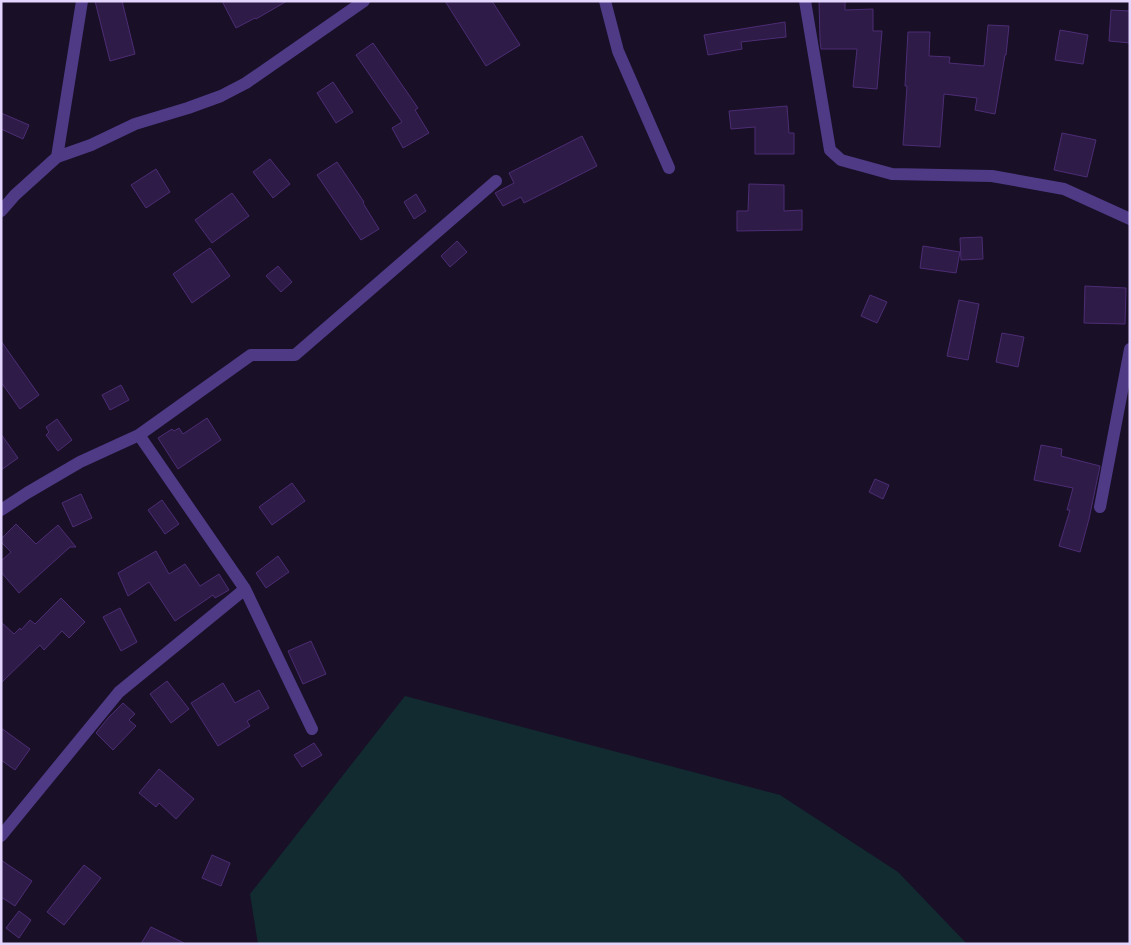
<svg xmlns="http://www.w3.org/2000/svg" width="1131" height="945" viewBox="0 0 1131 945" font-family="Ubuntu,sans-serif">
<rect width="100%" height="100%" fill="#190f27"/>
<path fill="#122b31" d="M405 696 780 795 898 872 967 944H258L250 894Z"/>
<path fill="#2f1b48" stroke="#4c2d74" d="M95 1H122L135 54 110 61Z
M222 1H287L256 19 255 18 236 28Z
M445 1H492L520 45 486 66Z
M819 1H845V10L873 9V31H882L877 89 853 87 857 49H821L820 40Z
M1111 10 1130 11V43L1109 41Z
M785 22 786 37 741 42 742 49 708 55 704 35Z
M988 25 1009 26 1006 55H1005L995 114 975 110 977 98 944 94 940 147 903 145 907 86H905L908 32H930L929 56 950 57 949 63 984 66Z
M1060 30 1088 35 1083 64 1055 60Z
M373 43 418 108 415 110 429 133 403 148 392 128 402 122 356 55Z
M333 82 353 112 336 123 317 93Z
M787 106 789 133H794V154H755V127L731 129 729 111Z
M1 113 29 125 23 139 1 129Z
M1062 133 1096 140 1087 177 1054 170Z
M582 136 597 166 524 203 521 197 503 206 495 193 514 183 509 173Z
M270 159 290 184 273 198 253 172Z
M337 162 364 202 363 203 379 229 361 240 317 175Z
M156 169 170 192 146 208 131 185Z
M749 184 784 185V211L802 210V230L737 231V211H748Z
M232 193 249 216 212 243 195 220Z
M416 194 426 211 414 219 404 202Z
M982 237 983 259 961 260 960 238Z
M457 241 467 252 450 267 441 256Z
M923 246 960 252 956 273 920 268Z
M210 248 230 276 192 303 173 274Z
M278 266 292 282 281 292 266 276Z
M1085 286 1126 288 1125 324 1084 323Z
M870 295 887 302 877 323 861 316Z
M959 300 979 304 968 360 947 356Z
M1002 333 1024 337 1018 367 996 362Z
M1 341 39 395 20 409 1 382Z
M121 385 129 400 110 410 102 395Z
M207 418 221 440 178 469 158 438 172 429 174 431 179 428 183 434Z
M57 419 72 440 58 451 46 435 49 432 46 427Z
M1 434 18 458 1 470Z
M1041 445 1062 449 1061 456 1100 466 1089 519 1080 552 1059 546 1070 510H1067L1073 488 1034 480Z
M875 479 889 485 883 499 869 492Z
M292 483 305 501 272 525 259 507Z
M81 494 92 518 73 527 62 503Z
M162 500 179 524 165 534 148 510Z
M16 524 36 544 58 525 76 547H70L19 593 1 572V561L11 552 1 542V539Z
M156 551 169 574 185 564 200 586 219 574 229 590 215 598 213 595 175 621 149 582 128 596 118 573Z
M278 556 289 572 266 588 256 573Z
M61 598 85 622 69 638 62 631 44 650 40 645 1 683V622L14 634 20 628 21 630 30 620 35 624Z
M120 608 137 642 121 651 103 617Z
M311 641 326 674 303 684 288 651Z
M167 681 189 709 171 723 150 694Z
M223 683 235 703 259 690 269 708 247 721 250 726 218 746 191 703Z
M123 703 135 714 129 720 136 726 113 750 96 733 108 718Z
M1 728 30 749 15 770 1 760Z
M314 743 322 755 302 767 294 755Z
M159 769 194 799 176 819 159 803 156 807 139 793Z
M212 855 230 863 221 886 202 878Z
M1 860 32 881 15 906 1 897Z
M84 865 101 878 64 925 47 912Z
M19 911 31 920 19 938 6 928Z
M151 927 186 944H141Z"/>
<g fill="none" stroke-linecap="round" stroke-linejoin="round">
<path stroke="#4f3a86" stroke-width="12" d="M605 1 618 51 669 168
M805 1 830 150 841 160 892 174 992 176 1064 189 1130 219
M57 157 82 1
M1 211 15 195 57 157 91 145 135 124 188 108 221 96 246 83 364 1
M139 435 245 589 312 729
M1100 507 1130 349
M1 510 27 493 80 462 139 435 251 355H295L496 181
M1 836 119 692 245 589"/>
</g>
<rect width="1131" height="945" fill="none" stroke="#e4d5ff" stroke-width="5"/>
</svg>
